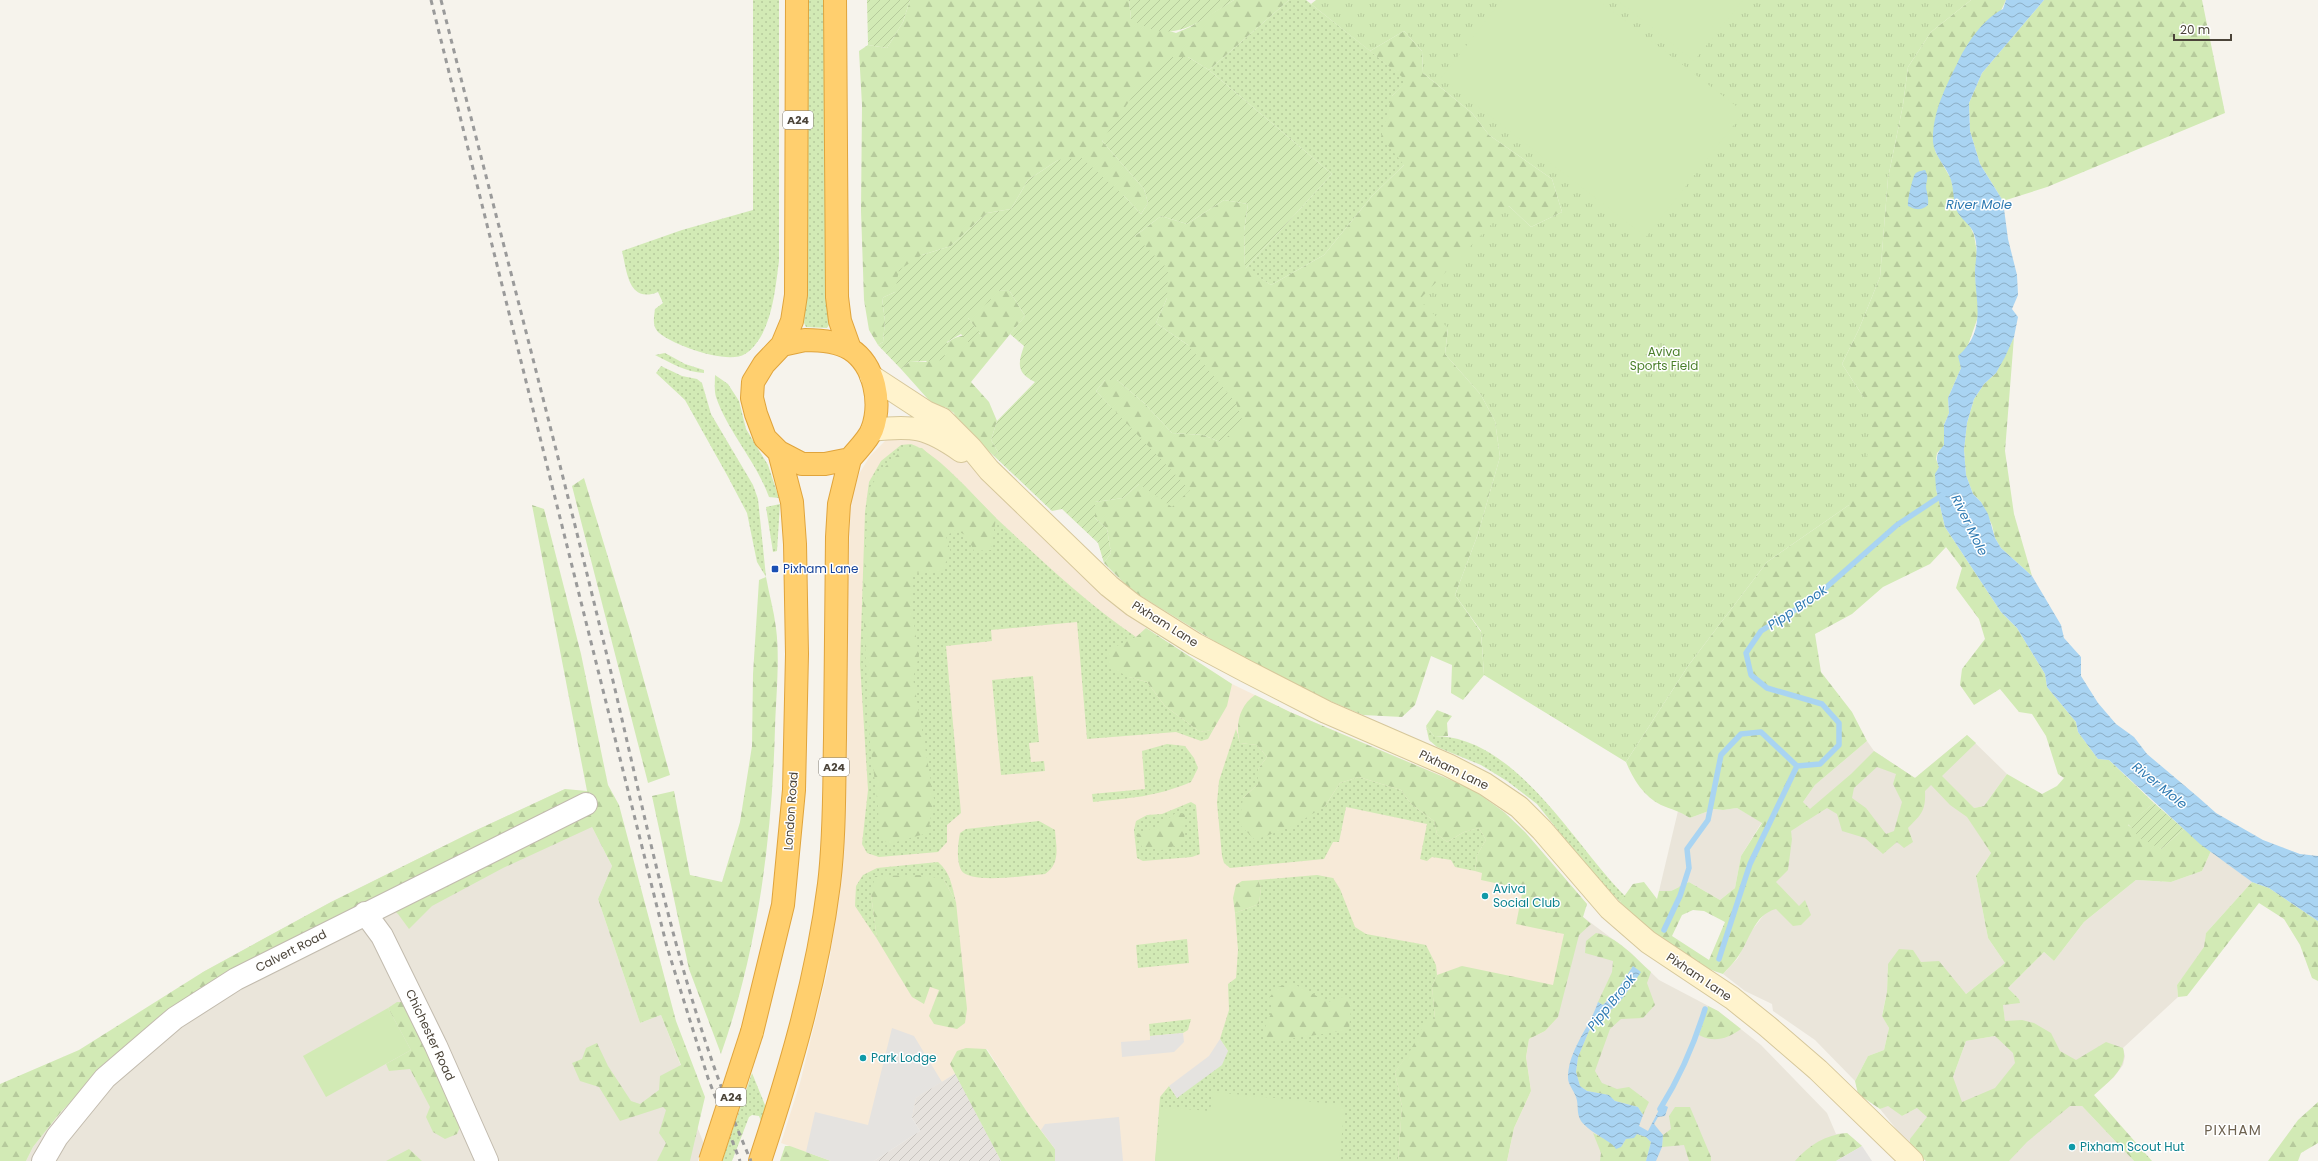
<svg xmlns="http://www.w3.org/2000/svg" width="2318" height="1161" viewBox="0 0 2318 1161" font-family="Poppins,sans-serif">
<defs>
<pattern id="industrial-furrows" width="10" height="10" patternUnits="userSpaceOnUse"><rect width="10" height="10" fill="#e6e2dd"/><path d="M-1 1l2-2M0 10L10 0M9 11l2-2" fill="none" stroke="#c7c3be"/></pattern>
<pattern id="grass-dots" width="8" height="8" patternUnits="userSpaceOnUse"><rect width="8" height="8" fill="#d2eab5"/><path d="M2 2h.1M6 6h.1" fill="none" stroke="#b6ca9c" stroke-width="1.8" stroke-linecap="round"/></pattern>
<pattern id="forest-firs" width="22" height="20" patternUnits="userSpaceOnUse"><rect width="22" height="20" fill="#d2eab5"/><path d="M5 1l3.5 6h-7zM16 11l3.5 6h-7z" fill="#b6ca9c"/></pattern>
<pattern id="park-tufts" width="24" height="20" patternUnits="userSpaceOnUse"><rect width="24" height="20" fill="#d2eab5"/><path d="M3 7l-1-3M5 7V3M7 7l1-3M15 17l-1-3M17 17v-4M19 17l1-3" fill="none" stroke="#b6ca9c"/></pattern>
<pattern id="garden-furrows" width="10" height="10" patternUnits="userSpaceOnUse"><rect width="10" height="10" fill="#d2eab5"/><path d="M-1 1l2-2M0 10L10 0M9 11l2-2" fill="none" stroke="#b6ca9c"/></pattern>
<pattern id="water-waves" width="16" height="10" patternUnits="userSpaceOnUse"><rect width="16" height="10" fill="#a9d4f2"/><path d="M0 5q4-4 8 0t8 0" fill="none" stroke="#8caec5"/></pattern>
</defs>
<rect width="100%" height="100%" fill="#f6f3ec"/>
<path fill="#eae5da" d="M1967 735 2007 774 1984 806 1974 808 1991 853 1976 876 1988 938 2005 963 1966 994 1921 962 1888 964 1887 992 1882 1015 1889 1028 1884 1050 1868 1056 1855 1081 1815 1040 1773 1011 1772 1004 1745 991 1723 974 1738 958 1749 934 1766 912 1759 897 1792 839 1790 831 1807 821 1803 802 1815 785 1867 741 1874 751 1915 778Z
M565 789 592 827 612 866 598 899 640 1023 661 1015 681 1066 674 1069 704 1144 698 1161H26L33 1147 60 1113 100 1071 203 972 331 902 468 834Z
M1737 808 1762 822 1741 856 1735 888 1720 900 1689 882 1671 891H1659L1678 811 1690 818 1714 809 1723 810Z
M2211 851 2252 882 2206 933 2205 947 2177 985 2178 997 2123 1048 2125 1056 2123 1065 2114 1077 2082 1106 2134 1161H1926L1910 1146 1880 1109 1888 1105 1902 1116 1917 1108 1953 1077 1966 1041 1995 1036 2005 1022 2003 1005 2019 999 2008 988 2044 952 2054 961 2084 922 2136 880 2171 882 2202 871Z
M1583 917 1630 952 1659 980 1718 1011 1761 1045 1827 1113 1836 1134 1847 1133 1862 1146 1836 1161H1507L1514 1128 1531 1091 1526 1057 1529 1039 1545 1031 1562 998Z"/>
<path fill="#f7ead8" d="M903 434 959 454 985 477 1080 571 1146 628 1177 650 1232 684 1290 712 1440 775 1504 812 1525 832 1587 904 1564 934 1558 1017 1545 1031 1529 1039 1526 1057 1531 1091 1514 1128 1507 1161H1055V1149L1029 1115 987 1049 950 1063 956 1073 942 1082 874 1161H831L781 1143 800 1083 829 965 841 870 847 597 851 499 859 474 870 456 887 439Z"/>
<path fill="url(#industrial-furrows)" d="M956 1073 1001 1161H874L920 1131 912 1118 916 1098Z"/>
<path fill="url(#grass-dots)" d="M753 0H779V261C775 290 772 336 745 354 728 365 672 345 658 332 652 326 654 317 655 309L663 303 658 292C628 304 627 271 622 251L682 230 753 210Z
M807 0H826V271L829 325 827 328 806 327 804 323 806 289Z
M1289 0H1306L1408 81 1392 96 1404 165 1372 196 1324 255 1271 285 1245 269 1332 174 1209 70Z
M665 353 685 364 704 370V373C686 372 671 363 655 355Z
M661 366 682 376 697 379 702 383 711 414 753 485 758 499 766 577 757 562 747 513 727 475 685 400 656 373Z
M715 375 728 384 739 401 746 429 768 465 779 498 769 497C756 461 728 432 716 397 714 390 715 382 715 375Z
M911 444C941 455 973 497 997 519 1042 561 1085 602 1136 637L1123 644 1129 677 1147 682 1165 706 1200 732 1213 730 1208 739 1201 741 1176 732 1087 739 1077 622 991 630 992 641 946 646 961 813 947 825V842L938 852 879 857 867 853 862 844 868 790 860 664 865 512 869 482 881 461 901 445Z
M780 504 777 551 773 552 766 507Z
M1033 676 1039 742 1029 743 1031 762 1044 761 1045 771 1001 775 992 680Z
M1426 726 1434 736C1516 736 1573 844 1625 896L1620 902 1591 872 1537 804 1507 781 1481 765 1437 747 1429 740Z
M1236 729 1240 743 1257 745 1267 757 1258 769V784L1243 798 1325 806 1340 783 1359 777 1401 790 1411 804 1434 821 1437 834 1447 842 1464 832 1479 828 1486 840 1477 855 1475 871 1455 867 1451 860 1432 857 1427 861 1420 859 1427 824 1346 807 1339 842H1333L1324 859 1230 868 1224 863 1222 856 1217 803 1219 781Z
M1167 744 1185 746 1194 758 1198 768 1191 782C1155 797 1131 798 1093 802L1092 794 1145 789 1142 751Z
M1191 802 1196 805 1200 854 1192 857 1143 861 1137 858 1134 830 1136 821 1147 815 1162 814Z
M1039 821 1055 830C1056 847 1061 863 1045 874 1029 875 970 885 961 870 956 859 958 844 960 833L966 829Z
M938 862C951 873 952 887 956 902L944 880 871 894 877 939 855 906 856 886 863 875 877 868Z
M1317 875 1333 878 1340 889 1355 927 1366 934 1426 945 1436 965 1437 975 1432 986 1435 1019 1395 1072 1402 1107 1398 1161H1155L1160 1097 1169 1086 1177 1098 1228 1051 1220 1039 1229 1010 1228 984 1236 978 1238 950 1235 913 1259 904 1261 888 1258 880Z
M1187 939 1189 963 1138 968 1136 945Z
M1191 1019 1188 1030 1183 1033 1150 1036 1149 1024Z
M752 1073 767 1110 761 1121 759 1116 752 1115 749 1117 732 1161H722Z"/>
<path fill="url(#forest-firs)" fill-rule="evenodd" d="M910 0H1129L1131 19 1176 33 1190 27 1234 0H1289L1209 70 1188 57 1102 141 1144 189 1148 203 1141 214 1124 196 1058 160 1028 180 1011 209 987 213 951 246 922 255 895 292 882 298 885 321 883 342 878 345 869 330 864 300 861 211 862 105 859 51 868 45 887 48 903 22Z
M1971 0H2006L1935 151 1951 179 1958 212 1969 224 1974 235 1977 253 1975 274 1979 314 1967 348 1959 356 1961 368 1948 398 1949 413 1944 425V446L1937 453 1936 459 1939 467 1936 489 1945 527 2001 612 2017 628 2045 674 2047 687 2076 722 2078 732 2098 759 2109 760 2154 803 2128 825 2161 849 2184 829 2211 851 2202 871 2171 882 2136 880 2084 922 2054 961 2044 952 2008 988 2019 999 2020 1003 2003 1005 2005 1021 2022 1020 2034 1023 2051 1033 2060 1051 2076 1060 2106 1042 2123 1048C2129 1068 2107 1083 2094 1095L2152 1161H2134L2082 1106H2070L2027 1142 2009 1161H1926L1910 1146V1139L1927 1117 1917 1108 1902 1116 1888 1106 1880 1109 1858 1094 1855 1081 1868 1056 1884 1050 1889 1028 1882 1016 1887 992 1888 964 1899 949 1913 950 1921 962 1939 961 1966 994 2005 963 1988 938 1976 876 1991 853 1967 817 1950 805 1931 785 1925 791C1926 811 1921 815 1908 828L1913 842 1904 848 1897 842 1883 854 1865 838 1842 831 1837 814 1827 808 1791 831 1792 839 1788 870 1776 882 1799 906 1805 900 1811 915 1801 925 1793 926 1776 909C1753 915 1750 941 1737 958 1733 964 1727 969 1723 974 1687 964 1647 928 1620 902L1633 884 1644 882 1657 899 1659 891H1671L1689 882 1720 900 1735 888 1741 856 1762 823 1737 808 1723 810 1714 809 1690 818C1681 812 1671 809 1661 805 1644 797 1633 779 1626 762L1688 666 1767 562 1849 505 1864 398 1842 364 1859 329 1880 277 1888 178 1903 105 1908 67 1931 32ZM1946 547 1962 568 1956 588 1979 619 1985 639 1962 669 1960 685 1974 705 2000 689 2019 712 2032 714 2046 736 2058 774 2064 778 2057 786 2042 794 2007 774 1984 806 1974 808 1942 776 1976 743 1967 735 1915 778 1874 751 1851 774 1810 809 1803 802 1815 785 1867 741 1852 712 1821 672 1815 634 1852 614 1883 587 1930 564ZM1877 767 1896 774 1893 784 1902 802 1894 831 1886 834 1866 808 1852 798 1854 788ZM1693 910 1704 911 1725 922 1709 960 1672 936 1682 915ZM1995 1036 2013 1053 2015 1063 1995 1088 1962 1102 1953 1077 1966 1041Z
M2044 0H2202L2225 113 2047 187 2003 201 1980 164 1970 131 1969 103 1982 73Z
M1404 31 1422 51 1423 73 1472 113 1489 135 1552 179 1562 212 1531 227 1509 206 1448 328 1445 354 1481 395 1495 421 1500 457 1478 534 1455 595 1481 632 1484 675 1463 700 1451 693 1452 665 1431 656 1415 705 1402 717 1363 715 1271 676 1131 590 1104 563 1111 553 1107 529 1095 518V502L1123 498 1139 484 1110 406 1096 391 1105 380H1117L1144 403 1172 433 1203 435 1220 442 1188 345 1156 323 1167 298 1135 236 1161 216 1187 224 1224 200 1248 204 1244 231 1245 268 1271 285 1324 255 1372 196 1404 165 1381 137 1392 96 1407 81 1370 51Z
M1009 290 1025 316 971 382 989 402 997 421 991 440 998 452 994 456 957 422 954 413 945 407H935L901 369 909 362H926C946 343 951 334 980 334L968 318 928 294Z
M2014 337 2005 451 2014 514 2032 576 2001 548 1995 538 1992 525 1981 502 1973 494 1966 475 1964 450 1967 423 1974 399 1984 384 1996 373Z
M905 447 922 448 963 484 996 518 991 550 974 551 967 536 956 530 946 536 951 553 941 571 912 573V612L919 656 913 678 934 799 928 833 889 844 879 837 878 806 870 743 863 604 865 552 870 487 884 468Z
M584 478 630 630 670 775 648 783 572 486Z
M532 505 544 509 581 654 608 785 619 805 676 1021 705 1097 690 1161H657L666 1143 659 1133 666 1110 663 1107 620 1121 599 1087 580 1081 572 1063 582 1059 586 1048 597 1043 608 1066 631 1101 640 1104 659 1090 660 1076 681 1065 661 1015 640 1023 598 899 612 866 592 827 503 868 432 906 409 929 398 914 380 899 100 1071 60 1113 33 1147 26 1161H0V1084L79 1050 203 972 331 902 468 834 565 789 587 791Z
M766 577C769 594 774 611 776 628 780 658 776 697 775 728 772 838 758 949 721 1054L689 969 652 796 674 791 690 875 722 882 740 822 752 746 753 674 759 580Z
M1146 628 1232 684 1227 706 1213 730 1200 732 1165 706 1147 682 1129 677 1109 667 1108 650 1136 637Z
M1255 695 1290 712 1472 789 1504 812 1525 832 1587 904 1583 917 1591 924 1579 935 1558 1017 1545 1031 1529 1039 1526 1057 1531 1091 1514 1128 1507 1161H1398L1402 1107 1395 1072 1410 1051 1425 1022 1435 1019 1432 986 1437 975 1462 966 1553 985 1564 934 1516 924 1523 889 1481 880 1482 873 1475 871 1477 855 1486 840 1479 828 1464 832 1447 842 1437 834 1434 821 1411 804 1401 790 1359 777 1340 783 1325 806 1293 826 1255 840 1239 824 1243 798 1258 784V769L1267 757 1257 745 1240 743C1235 725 1239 706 1255 695Z
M1437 710 1452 716 1447 723 1448 736H1434L1426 726Z
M1177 812 1185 814 1184 843 1162 850 1142 847 1136 835 1160 825Z
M925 875 944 880 956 902 967 1009 965 1023 957 1029 934 1024 929 1016 939 990 930 987 924 1004 912 997 877 939 871 894 875 876Z
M1258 880 1261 888 1259 904 1235 913 1233 898 1236 885 1242 881Z
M2252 882 2269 888 2318 921V981L2312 978 2300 945 2284 919 2259 903 2187 996 2178 997 2177 985 2204 947 2206 933Z
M1596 933C1617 936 1635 958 1651 972L1647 983 1655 1005 1643 1018 1621 1019 1610 1029 1595 1071 1602 1083 1617 1089 1629 1087 1649 1102 1643 1115 1638 1107 1615 1101 1608 1095 1587 1091 1580 1086 1576 1072 1578 1057 1589 1031 1594 1024 1619 1003 1633 966 1616 992 1608 998 1603 1005 1598 1002 1612 972 1613 961 1585 953 1586 941Z
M1292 983 1328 1002 1342 997 1352 999 1349 1030 1269 1042 1263 1032 1273 1009 1269 998 1278 987Z
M397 1002H405L461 1125 457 1134 445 1139 433 1132 426 1117 430 1107 410 1069 389 1071 386 1064 411 1050 388 1008Z
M1708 1006 1718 1011 1741 1029C1727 1039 1714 1043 1699 1035Z
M966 1048 986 1049 1029 1115 1055 1149V1161H1001L950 1064 957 1051Z
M2318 1102V1143L2301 1153 2298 1161H2268L2298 1120Z
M1675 1107H1690L1711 1157V1161H1689L1684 1145 1662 1147 1663 1135 1671 1129 1669 1116Z
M1593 1133 1621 1147 1626 1139 1637 1134 1646 1137 1651 1142 1646 1161H1600L1601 1153Z
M1847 1133 1862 1146 1836 1161H1795C1809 1145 1825 1135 1847 1133Z
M785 1146H790L831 1161H780Z
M409 1149 422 1161H386Z"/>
<path fill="url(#park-tufts)" d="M1316 0H1971L1931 32 1908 67 1903 105 1888 178 1880 277 1859 329 1842 364 1864 398 1873 430 1865 465 1849 505 1767 562 1688 666 1626 762 1484 675 1481 631 1455 595 1478 534 1500 457 1495 421 1481 395 1445 354 1448 328 1419 300 1509 206 1531 227 1562 212 1552 179 1489 135 1472 113 1423 73 1422 51 1404 31 1370 51 1311 4Z"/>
<path fill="url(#garden-furrows)" d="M867 0H910L903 22 887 48 868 45Z
M1129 0H1234C1198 22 1173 47 1131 19Z
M1170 57H1188L1209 70 1332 174 1245 269 1244 231 1248 204 1224 200 1187 224 1161 216 1135 236 1168 269 1167 298 1156 323 1188 345 1236 403 1244 425 1220 442 1203 435 1172 433 1144 403 1117 380H1105L1096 391 1190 490 1172 507 1139 484 1123 498 1095 502V518L1107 529 1111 553 1104 563 1098 543 1062 509 1052 511 994 456 998 452 991 440 997 421 1035 382C1016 373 1018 363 1024 346L1010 334 1025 316 1009 290 997 291 989 297 991 300 968 318 980 333 969 343 961 334 947 342 944 360 909 362 901 369 878 345 883 342 885 321 882 298 895 292 899 270 922 255 951 246 987 213 1011 209 1028 180 1058 160 1082 158 1124 196 1141 214 1148 203 1144 189 1102 141 1143 81Z
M2154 803 2184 829 2161 849 2140 838 2128 824Z"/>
<path fill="#d2eab5" d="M1502 0H1598L1744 112 1646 237 1441 78Z
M1617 0H1743L1694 61Z
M388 1008 411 1050 326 1097 303 1056Z
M1213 1092 1345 1105 1339 1161H1155L1161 1107 1210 1111Z"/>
<path fill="#e5e3e0" d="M892 1028 914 1036 942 1082 916 1098 912 1118 920 1131 874 1161H831L806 1152 815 1112 868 1125Z
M1183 1033 1184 1042 1174 1052 1122 1057 1121 1042 1150 1040V1036Z
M1220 1039 1228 1051 1222 1065 1177 1098 1169 1086 1209 1056Z
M1119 1117 1123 1161H1055V1149L1041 1130 1045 1124Z
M1862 1146 1872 1161H1836Z"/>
<path fill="url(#water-waves)" d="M2006 0H2044L1982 73 1969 103 1970 131 1980 164 2003 201 2008 239 2017 275 2018 295 2012 309 2018 317 2014 337 2005 357 1996 373 1984 384 1974 399 1967 423 1964 450 1966 475 1973 494 1981 502 1988 514 1995 538 2001 548 2032 576 2061 625 2064 638 2081 657V676L2098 703 2116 724 2134 737 2147 754 2198 797 2216 813 2263 840 2300 854 2318 856V921L2269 888 2252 882 2200 844 2109 760 2098 759 2078 732 2076 722 2047 687 2045 674 2017 628 2001 612 1945 527 1936 489 1935 474 1939 467C1935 457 1937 453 1944 445V425L1949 413 1948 398 1961 368 1958 356C1986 331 1976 305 1975 274 1975 260 1979 248 1974 234 1971 225 1963 221 1958 213 1953 204 1954 190 1951 180 1947 167 1934 156 1933 142 1932 114 1945 88 1957 64 1966 44 1983 19 2003 9Z
M1925 170C1929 177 1927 178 1926 186 1926 191 1929 196 1928 205 1921 211 1916 210 1908 206 1907 201 1912 181 1914 176 1916 171 1921 171 1925 170Z
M1633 966 1641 972 1639 975 1619 1003 1594 1024 1589 1031 1578 1057 1576 1072 1580 1086 1587 1091 1609 1095 1615 1101 1638 1107 1643 1115 1639 1126 1648 1131 1662 1104 1668 1107 1665 1116 1658 1117 1654 1124 1663 1135 1662 1147 1656 1161H1646L1651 1142 1646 1137 1637 1134 1634 1138 1626 1139 1621 1147 1616 1149C1613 1142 1590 1133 1581 1121 1576 1113 1579 1105 1576 1097 1574 1091 1568 1084 1568 1078 1568 1050 1590 1027 1598 1002L1603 1005 1616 992Z"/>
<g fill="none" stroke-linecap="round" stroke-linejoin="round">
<path stroke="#a9d4f2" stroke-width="5.5" d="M1797 766 1820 764 1839 745V723L1822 704 1767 688 1751 675 1746 653 1761 631 1813 599 1897 525 1944 494
M1664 930 1680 896 1689 868 1687 849 1708 820 1721 755 1741 734 1761 732 1797 766
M1719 959 1750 864 1797 766
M1660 1109C1680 1077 1694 1045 1705 1009"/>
<g stroke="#c2bbae" stroke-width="24">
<path id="street" d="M365 913 382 936 436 1046 487 1161
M43 1161 57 1137 105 1078 175 1018 236 979 586 804"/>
</g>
<g stroke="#d6c79b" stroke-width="24">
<path id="secondary" d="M871 376 926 412 942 419 971 448 989 470 1109 586 1133 605 1195 644 1246 671 1326 712 1448 765 1485 784 1519 807 1542 830 1610 909 1648 942 1732 998 1767 1026 1818 1070 1912 1161
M872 430C913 425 927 427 961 451"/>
</g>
<g stroke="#e0a43c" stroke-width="24">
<path id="highway" d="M835 0 837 297 840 321 850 349
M805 340C820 340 837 341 850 349 875 365 882 403 872 430 868 440 857 450 850 459L825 464H802L779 452 765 438 756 414 752 398 753 382 764 364 782 345Z
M782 345 792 321 796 295 797 0
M752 1032 783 905 794 790 797 654 795 544 792 502 779 452
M760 1161C790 1070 817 979 829 884 835 835 834 786 835 738 836 671 836 604 837 537L839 504 850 459"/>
</g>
<use href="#street" stroke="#fff" stroke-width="22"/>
<use href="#secondary" stroke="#fff3cd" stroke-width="22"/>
<use href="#highway" stroke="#ffcf6e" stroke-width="22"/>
<path stroke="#9a9a9a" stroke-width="3" stroke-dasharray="5 5" stroke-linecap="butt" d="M431 0 667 947 708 1078 740 1161
M441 0C494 209 549 417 600 627 645 808 675 988 751 1161"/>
<g stroke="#e0a43c" stroke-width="24" stroke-linecap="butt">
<path id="highway-bridge" d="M710 1161 752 1032"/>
</g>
<use href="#highway-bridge" stroke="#ffcf6e" stroke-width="22"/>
</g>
<rect fill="#1a4fb4" stroke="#fff" stroke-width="1.5" x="771" y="565" width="8" height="8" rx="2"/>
<g fill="#0f9aa8" stroke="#fff" stroke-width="1.5">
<circle cx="1485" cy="896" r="4"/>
<circle cx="863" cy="1058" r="4"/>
<circle cx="2072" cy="1147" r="4"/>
</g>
<g text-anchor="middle" stroke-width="3" stroke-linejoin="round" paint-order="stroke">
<g fill="#fff" stroke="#817c74" stroke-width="1">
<rect x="783" y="111" width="30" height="18" rx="3"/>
<rect x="819" y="758" width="30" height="18" rx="3"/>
<rect x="716" y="1088" width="30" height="18" rx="3"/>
</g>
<g font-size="11" font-weight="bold" fill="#4b4439">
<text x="798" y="124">A24</text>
<text x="834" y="771">A24</text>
<text x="731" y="1101">A24</text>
</g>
<g font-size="12" fill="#4a7f2a" stroke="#fff">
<text x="1664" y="356">Aviva<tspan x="1664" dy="14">Sports Field</tspan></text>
</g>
<g font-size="12" fill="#164399" stroke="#fff" text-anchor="start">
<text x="783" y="573">Pixham Lane</text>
</g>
<g font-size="12" fill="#4b4439" stroke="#fff">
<text transform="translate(1165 624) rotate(32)" y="4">Pixham Lane</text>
<text transform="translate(1454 770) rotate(26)" y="4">Pixham Lane</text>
<text transform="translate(791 811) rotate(-86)" y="4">London Road</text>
<text transform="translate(291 951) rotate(-27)" y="4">Calvert Road</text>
<text transform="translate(1699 977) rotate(34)" y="4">Pixham Lane</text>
<text transform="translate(430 1035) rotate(65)" y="4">Chichester Road</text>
</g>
<g font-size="12" fill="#0d838f" stroke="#fff" text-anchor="start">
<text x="1493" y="893">Aviva<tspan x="1493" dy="14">Social Club</tspan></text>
<text x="871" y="1062">Park Lodge</text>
<text x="2080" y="1151">Pixham Scout Hut</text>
</g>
<g font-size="13" font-style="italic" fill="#2e7ab2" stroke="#fff">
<text x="1979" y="209">River Mole</text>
<text transform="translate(1970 525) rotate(64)" y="5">River Mole</text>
<text transform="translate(1797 607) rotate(-34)" y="5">Pipp Brook</text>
<text transform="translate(2160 785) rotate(39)" y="5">River Mole</text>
<text transform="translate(1611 1002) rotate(-51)" y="5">Pipp Brook</text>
</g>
<g font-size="14" letter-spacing="1" fill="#6e6250" stroke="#fff">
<text x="2233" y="1135">PIXHAM</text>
</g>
</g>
<path d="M2174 34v6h57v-6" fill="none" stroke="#4b4439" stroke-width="2"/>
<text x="2180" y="34" font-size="12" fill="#4b4439" stroke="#ffffff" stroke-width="3" paint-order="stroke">20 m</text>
</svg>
